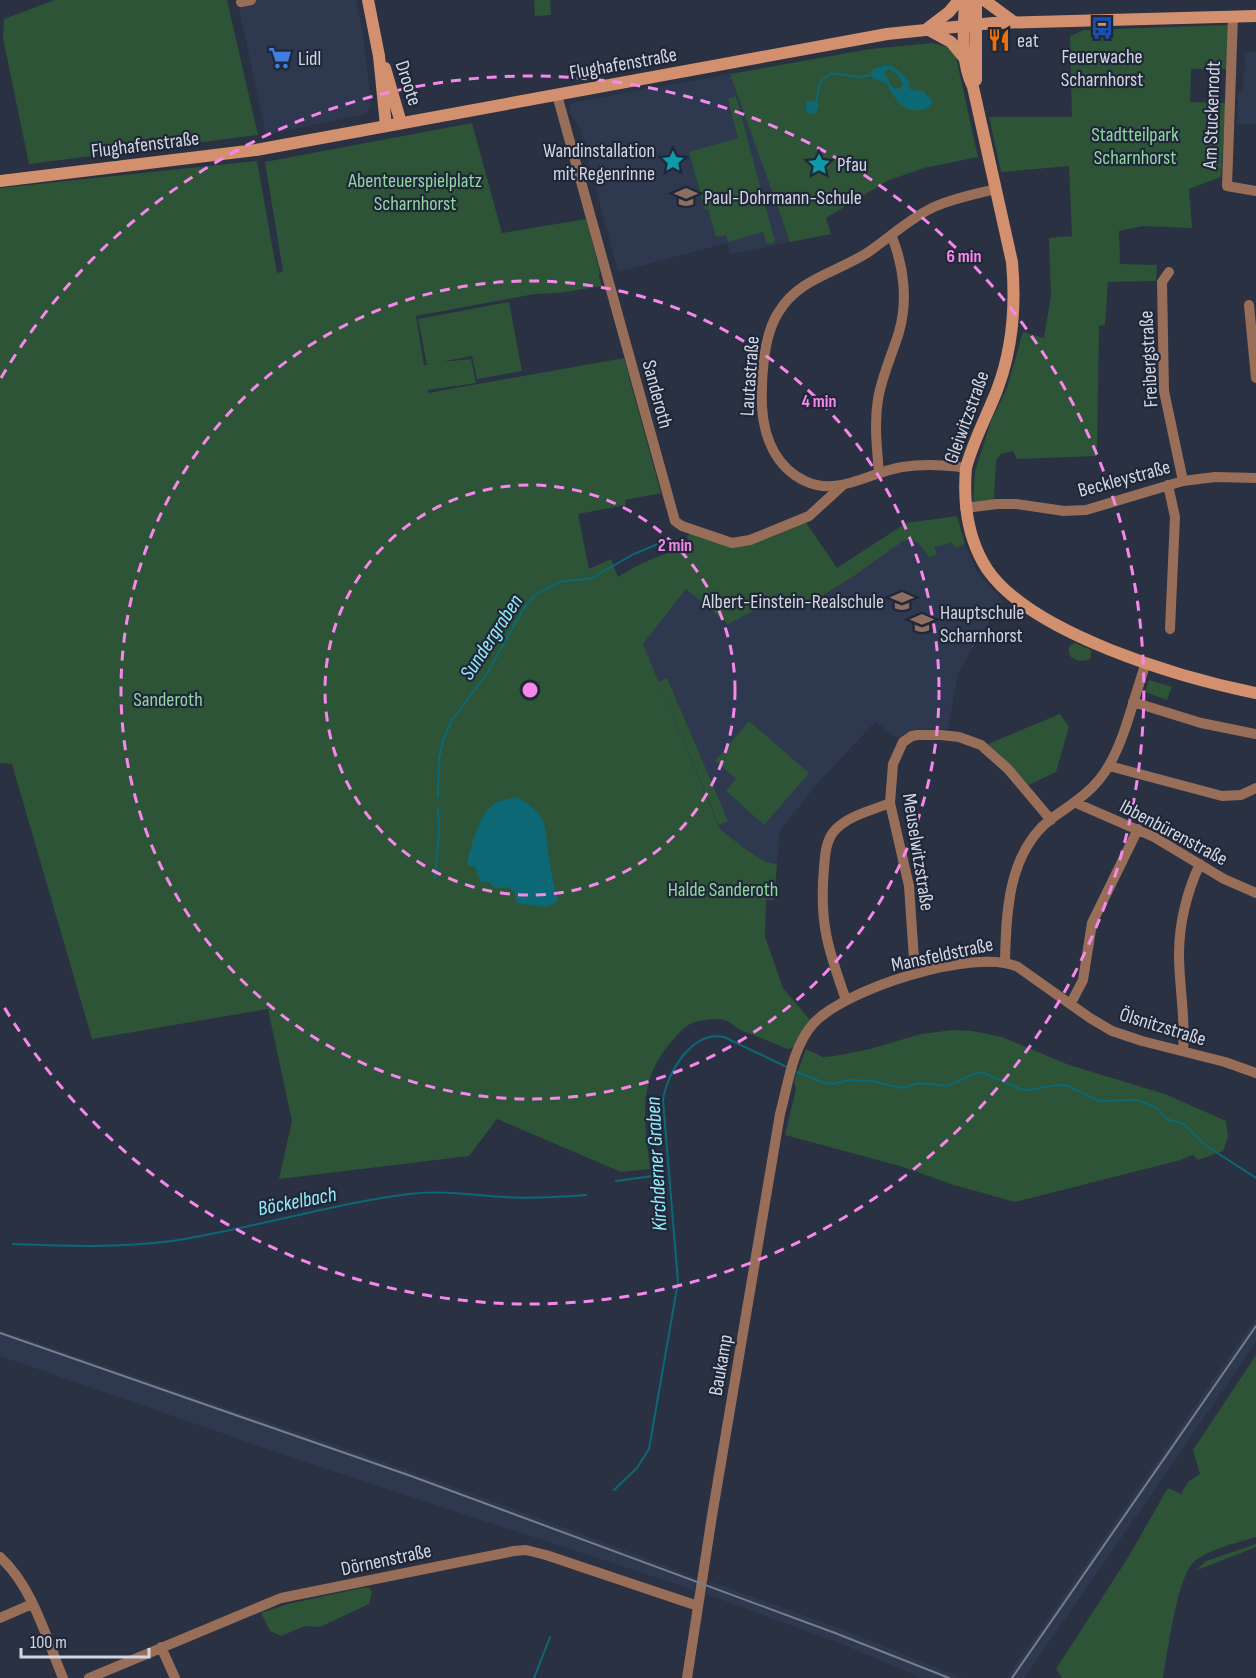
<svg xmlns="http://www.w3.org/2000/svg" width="1256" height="1678" viewBox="0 0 1256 1678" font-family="'Sofia Sans Condensed',sans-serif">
<rect width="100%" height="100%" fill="#293142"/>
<path fill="#2e384f" d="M237 0H356L364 40 371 105 366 114 266 135Z
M1244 52H1256V124H1237L1238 92 1243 91V73H1246Z
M730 74 790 242 731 254 727 243 618 272 580 129 570 113V105L575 102Z
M908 539 919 543 929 558 933 547 953 543 955 548 965 544 977 572 1004 602 978 638 958 674 948 729H918L897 738 875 722 817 784 780 831 777 864 766 862 748 851 720 829 642 644 686 589 728 623 779 598 806 606 854 576 902 541Z
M1256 1318V1342L1149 1498 1024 1678H1007Z
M0 1330 387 1463 601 1541 696 1578 694 1590 293 1458 0 1356Z
M709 1581 844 1630 962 1678H922L839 1643 706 1594Z"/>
<path fill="#2d5436" d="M55 0H227L258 135 29 164 3 38 4 19Z
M534 0H550L551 15 535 16Z
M1228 25 1227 69H1191L1190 102 1226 103 1221 177 1189 189 1192 228 1143 226 1119 231 1120 264 1157 265 1156 281 1108 282 1105 325 1099 326 1097 456 1017 459 1013 451 1001 454 996 461 994 501 973 502 975 471 991 421 1007 388 1023 332 1044 338 1051 295 1049 238 1072 236 1069 166 1001 172 989 117H1072L1070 36 1084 30Z
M932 43 947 47 956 57 978 157 924 168 887 181 826 218 831 234 790 242 730 74 870 49Z
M736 96 775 242 767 244 763 232 728 242 726 235 716 237 708 209 705 210 689 152 738 138 728 99Z
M472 123 502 233 586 219 600 272 599 277 602 286 559 293 535 294 416 316 424 365H427L418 319 509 302 522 371 477 379 472 356 441 362 471 359 476 383 428 390V393L624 358 661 493 625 500 626 505 578 514 589 569 611 559 618 577C640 562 664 554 689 546L687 536 692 533 731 545 805 521 837 568 906 523 957 516 965 544 955 548 952 543 934 547 937 554 929 558C922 547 917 537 903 541L854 576 806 606 779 598 728 624 686 589 643 644 720 829 748 851 766 862 777 864 774 900H766L765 937 783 988 810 1020 793 1047 788 1049 738 1029C727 1017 715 1018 700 1021 684 1024 682 1031 671 1042 636 1083 645 1120 650 1169L621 1172 497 1119 469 1156 279 1179 292 1121 268 1009 92 1039 12 764 0 763V188L257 161 277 273 283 271 265 162Z
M1075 643 1091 650V657L1089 660 1078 661 1071 657C1067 651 1068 645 1075 643Z
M667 678 728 821 719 825 659 682Z
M1149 680 1172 687 1167 700 1145 692Z
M1060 714 1069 727 1056 772 1029 785 988 744Z
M749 721 809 773 764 825 726 791 736 779 715 761Z
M953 1030 972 1031 1002 1037 1069 1065 1165 1094 1226 1121 1228 1137 1223 1151 1198 1160 1193 1155 1177 1161 1015 1202 954 1185 900 1166 785 1135 796 1089 794 1081 806 1049 823 1057 835 1056 870 1049 921 1034Z
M1256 1355V1537C1237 1543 1213 1548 1196 1560 1177 1573 1168 1653 1163 1678H1062L1056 1669 1129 1556 1165 1493 1168 1488 1181 1494 1188 1482 1200 1474 1193 1450Z
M1256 1544V1547L1195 1571 1206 1561Z
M362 1588H369L372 1592 369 1604 320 1627 305 1626 281 1636 270 1631 261 1613 288 1604Z"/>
<path fill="#0c6874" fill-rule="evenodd" d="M882 66H892L898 70 910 82 908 83 910 89 924 92 933 102 930 107C905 117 897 102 886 83L874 79 871 75V70ZM889 69 898 75 903 84 899 89 893 88 884 73Z
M808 101 818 102V108L815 114H810L806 111V102Z
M517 797C549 815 545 827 549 860 551 874 555 888 558 901L545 907 517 903 515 893 508 887C499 889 494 889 487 881L481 883 475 867 467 864C470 848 480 813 494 804 501 800 509 799 517 797Z"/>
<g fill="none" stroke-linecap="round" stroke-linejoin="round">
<path stroke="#0c6874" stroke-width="2" d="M816 101 820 82 831 73 859 77 871 75
M438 797 439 759 443 740 452 720 486 675 524 608 536 594 560 582 592 578 634 554 670 539
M435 878 439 831 438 807
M794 1071 825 1083 833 1084 850 1080 872 1081 902 1088 920 1083 948 1086 971 1075 982 1072 1020 1089 1028 1090 1056 1085 1068 1086 1099 1101 1139 1100 1158 1109 1166 1119 1184 1124 1205 1145 1256 1178
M616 1181 653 1176
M13 1244C66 1246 119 1248 172 1241 252 1229 329 1204 409 1194 440 1190 473 1195 505 1197 532 1199 559 1197 586 1195
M614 1490 637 1468 649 1449 678 1282 663 1100C667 1073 692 1030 724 1037L789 1068
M534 1678 550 1637"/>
<path stroke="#996e59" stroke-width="10" d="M241 2 251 0
M1233 16 1227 186 1256 191
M557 95 675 521 682 526 732 543 750 540 809 516 843 485
M1169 272 1162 282 1164 391 1183 481
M1249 305 1256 378
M966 468C946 465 922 464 902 467 870 472 838 497 805 481 776 467 764 438 762 407 761 379 763 337 778 313 798 279 835 273 867 253 889 238 910 218 934 207 954 198 975 194 996 189
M879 473C877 449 874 424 878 399 882 376 892 355 899 332 908 301 904 267 892 237
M1168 485 1175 517 1170 629
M965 508 997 504H1016L1064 511 1086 510 1183 481 1215 477 1256 478
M1133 702 1201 723 1256 734
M1109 766 1222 796 1241 795 1256 788
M1076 803 1154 837 1224 879 1256 893
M1005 962C1006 913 1008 852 1051 819 1073 803 1094 791 1108 767 1126 737 1134 696 1146 663
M915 974 909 886 890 803 893 764 903 742 912 736 918 735H941L959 737 981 745 1008 769 1051 820
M846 1000C828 949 819 923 824 868 825 854 826 839 836 829 850 815 873 810 890 803
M1071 1003 1083 980 1092 923 1138 829
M1183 1051C1186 1019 1179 987 1179 954 1179 924 1187 891 1200 864
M0 1557C33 1587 46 1638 63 1678
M0 1618 32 1604
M161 1647 175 1678
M89 1678 281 1598 514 1551 526 1550 546 1555 698 1606
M687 1678 712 1516 780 1114C788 1085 792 1048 813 1024 844 989 975 947 1018 967L1090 1018 1112 1031 1142 1041 1225 1062 1256 1073"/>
<path stroke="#d3906e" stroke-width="12" d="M368 0 379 56 386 126
M965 0C964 27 960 62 973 87L1012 262C1016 306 1013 348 997 390 987 416 973 441 966 468 963 504 967 538 987 569 1031 634 1181 678 1256 693
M984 0 1014 22
M928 28 949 12 959 0
M927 29 951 42 965 59
M385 68 401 123
M976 80V0
M0 181 256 150 887 34 993 23 1256 16"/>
<path stroke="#777d8c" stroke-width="2" d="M0 1333 411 1476 835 1633 949 1678
M1012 1678 1256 1326"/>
</g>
<g fill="none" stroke="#f788eb" stroke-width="3" stroke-dasharray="10 8">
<circle cx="530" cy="690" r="205"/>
<circle cx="530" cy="690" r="409"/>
<path d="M1 378A614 614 0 1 1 1 1002"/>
</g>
<defs>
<g id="bus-bare" transform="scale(1.8)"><path d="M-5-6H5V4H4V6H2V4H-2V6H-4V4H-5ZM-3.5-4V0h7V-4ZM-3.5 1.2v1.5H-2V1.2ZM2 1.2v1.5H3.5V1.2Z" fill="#1a4fb4" stroke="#202738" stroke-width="2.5" paint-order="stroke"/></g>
<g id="restaurant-bare" transform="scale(1.8)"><path d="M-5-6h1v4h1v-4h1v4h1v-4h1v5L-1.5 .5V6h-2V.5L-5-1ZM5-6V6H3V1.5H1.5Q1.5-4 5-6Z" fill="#e8710a" stroke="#202738" stroke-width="2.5" paint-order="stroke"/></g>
<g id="supermarket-bare" transform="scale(1.8)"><path d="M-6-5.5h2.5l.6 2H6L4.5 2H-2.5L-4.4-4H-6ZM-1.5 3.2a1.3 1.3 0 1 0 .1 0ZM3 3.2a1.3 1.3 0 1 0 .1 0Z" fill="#3f7fe0" stroke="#202738" stroke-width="2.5" paint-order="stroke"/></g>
<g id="sight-bare" transform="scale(1.8)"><path d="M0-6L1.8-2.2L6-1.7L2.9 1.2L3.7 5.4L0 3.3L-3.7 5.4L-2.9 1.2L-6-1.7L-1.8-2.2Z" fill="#0f9aa8" stroke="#202738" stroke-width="2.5" paint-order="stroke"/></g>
<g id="school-bare" transform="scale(1.8)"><path d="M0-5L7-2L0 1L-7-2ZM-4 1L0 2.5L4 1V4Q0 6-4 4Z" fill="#8d6e63" stroke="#202738" stroke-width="2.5" paint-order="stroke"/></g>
</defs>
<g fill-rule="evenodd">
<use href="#bus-bare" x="1102" y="28"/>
<use href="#restaurant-bare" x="999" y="40"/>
<use href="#supermarket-bare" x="280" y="58"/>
<use href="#sight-bare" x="673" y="161"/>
<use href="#sight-bare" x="819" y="164"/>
<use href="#school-bare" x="686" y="197"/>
<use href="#school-bare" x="902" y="601"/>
<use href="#school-bare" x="922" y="623"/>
</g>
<g text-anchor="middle" stroke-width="4.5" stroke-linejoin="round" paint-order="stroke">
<g font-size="20" fill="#d1d6e1" stroke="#202738" text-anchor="start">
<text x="1017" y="47">eat</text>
<text x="1102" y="63" text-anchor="middle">Feuerwache<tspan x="1102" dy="23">Scharnhorst</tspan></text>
<text x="298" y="65">Lidl</text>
<text x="655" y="157" text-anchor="end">Wandinstallation<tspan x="655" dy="23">mit Regenrinne</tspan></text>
<text x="837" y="171">Pfau</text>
<text x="704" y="204">Paul-Dohrmann-Schule</text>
<text x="884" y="608" text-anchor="end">Albert-Einstein-Realschule</text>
<text x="940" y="619">Hauptschule<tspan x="940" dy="23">Scharnhorst</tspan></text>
</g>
<g font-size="20" fill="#d1d6e1" stroke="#202738">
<text transform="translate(623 63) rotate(-10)" y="7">Flughafenstraße</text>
<text transform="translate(409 83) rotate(72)" y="7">Droote</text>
<text transform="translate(1211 115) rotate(-88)" y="7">Am Stuckenrodt</text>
<text transform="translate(145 144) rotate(-7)" y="7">Flughafenstraße</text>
<text transform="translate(1148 359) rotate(-93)" y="7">Freibergstraße</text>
<text transform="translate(749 376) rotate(-86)" y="7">Lautastraße</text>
<text transform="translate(658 394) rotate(75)" y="7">Sanderoth</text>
<text transform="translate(966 417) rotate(-70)" y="7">Gleiwitzstraße</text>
<text transform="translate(1124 478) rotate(-15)" y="7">Beckleystraße</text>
<text transform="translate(1174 832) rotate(28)" y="7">Ibbenbürenstraße</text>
<text transform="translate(919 852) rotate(81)" y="7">Meuselwitzstraße</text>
<text transform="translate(942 954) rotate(-12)" y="7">Mansfeldstraße</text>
<text transform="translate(1163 1026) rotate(17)" y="7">Ölsnitzstraße</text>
<text transform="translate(720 1365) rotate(-80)" y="7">Baukamp</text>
<text transform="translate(386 1559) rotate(-12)" y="7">Dörnenstraße</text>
</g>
<g font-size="20" fill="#8fd89e" stroke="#202738">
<text x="1135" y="141">Stadtteilpark<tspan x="1135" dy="23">Scharnhorst</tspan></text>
<text x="415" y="187">Abenteuerspielplatz<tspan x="415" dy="23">Scharnhorst</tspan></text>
<text x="168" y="706">Sanderoth</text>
<text x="723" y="896">Halde Sanderoth</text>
</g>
<g font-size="21" font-style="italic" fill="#94ecfb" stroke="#202738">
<text transform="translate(491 637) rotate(-57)" y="7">Sundergraben</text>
<text transform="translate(656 1164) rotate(-93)" y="7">Kirchderner Graben</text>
<text transform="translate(297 1201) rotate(-11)" y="7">Böckelbach</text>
</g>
</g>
<circle cx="530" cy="690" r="9" fill="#f788eb" stroke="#202738" stroke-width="3"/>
<g font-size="18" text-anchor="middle" font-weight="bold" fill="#f788eb" stroke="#202738" stroke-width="4.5" stroke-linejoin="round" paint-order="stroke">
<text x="964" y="262">6 min</text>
<text x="819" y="407">4 min</text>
<text x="675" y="551">2 min</text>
</g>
<path d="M21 1648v9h128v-9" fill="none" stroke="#d1d6e1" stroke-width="3"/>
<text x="30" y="1648" font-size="18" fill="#d1d6e1" stroke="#202738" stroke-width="4.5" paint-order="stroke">100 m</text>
</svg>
